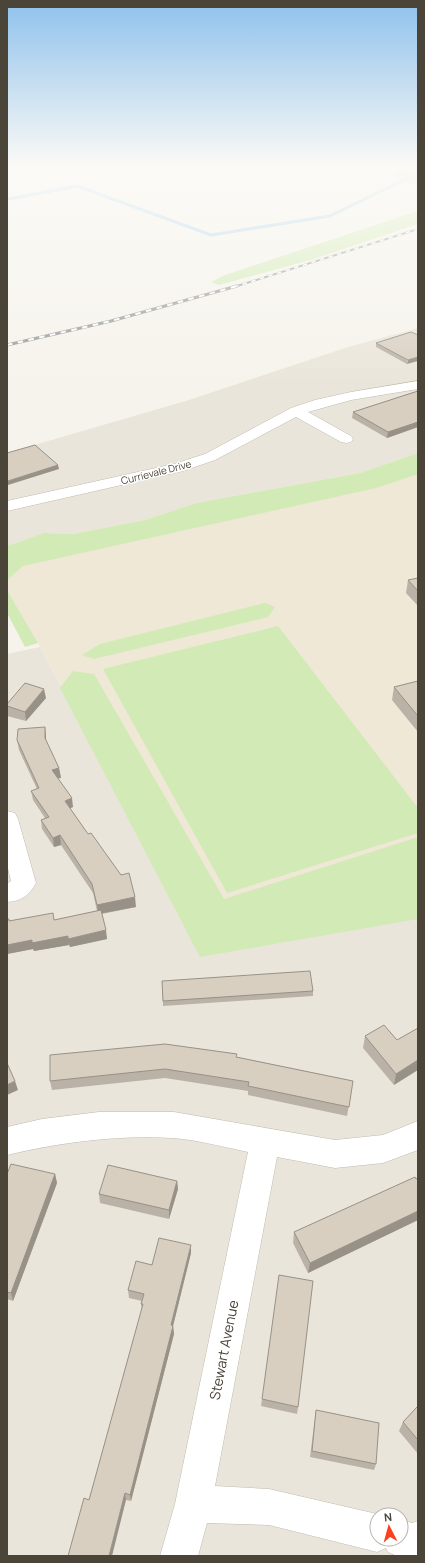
<svg xmlns="http://www.w3.org/2000/svg" width="425" height="1563" viewBox="0 0 425 1563" font-family="Manrope,sans-serif">
<rect width="100%" height="100%" fill="#f6f3ec"/>
<path fill="#eae5da" fill-rule="evenodd" d="M418 328V453L360 473 196 503 145 520 73 534 44 533 7 546V453L189 400 348 347Z
M40 647 204 954 176 959 418 917V1556H7V654ZM377 1515H401V1539H377Z"/>
<path fill="#efe8d6" d="M418 466V917L204 954 38 643 7 590V559Z"/>
<path fill="#d2eab5" d="M397 170 408 171 418 176V187L393 177Z
M73 186 76 188 7 201V198Z
M418 211V224L314 259 219 285 211 282 225 275Z
M418 453V474L376 488 23 566 7 580V546L44 533 73 534 145 520 196 503 360 473Z
M7 590 38 643 25 647 7 613Z
M265 603 275 607 268 617 94 659 82 655 100 644Z
M278 626 418 808V833L227 893 103 669Z
M73 671 94 674 224 899 418 837V919L200 957 60 688Z"/>
<g fill="none" stroke-linecap="round" stroke-linejoin="round">
<path stroke="#a9d4f2" stroke-width="3" d="M7 199 77 186 211 235 330 216 414 175H418"/>
<g stroke="#c2bbae" stroke-width="1">
<path id="street" d="M418 381V389L351 400 308 412 351 436 353 439 351 442 346 443 341 442 296 417 215 460 183 471 7 511V501L174 464 205 454 291 408 315 400 351 392Z
M7 811 15 813 18 819 36 883C29 896 21 901 7 902V884L11 881 7 864Z
M99 1112H174L335 1140 383 1135 418 1121V1150L383 1163 335 1168 277 1157 215 1486 269 1489 377 1514 379 1515H377V1539H401V1520L412 1523 418 1521V1556H397L388 1552 386 1548 377 1552 269 1525 207 1523 198 1556H160L175 1504 248 1152C224 1147 198 1140 173 1138 117 1135 62 1142 7 1155V1127L42 1119Z"/>
</g>
<g stroke="#d6c79b" stroke-width="1">
<path id="secondary" d="M388 167H418V171L392 170Z"/>
</g>
<use href="#street" fill="#fff" fill-rule="evenodd"/>
<use href="#secondary" fill="#fff3cd" fill-rule="evenodd"/>
<g stroke="#9a9a9a" stroke-width="2">
<path id="rail-far1" d="M234 287 418 229"/>
</g>
<g stroke="#9a9a9a" stroke-width="3">
<path id="rail" d="M7 345 111 321 237 286"/>
</g>
<use href="#rail-far1" stroke="#fff" stroke-width="1.5" stroke-dasharray="4.5" stroke-linecap="butt"/>
<use href="#rail" stroke="#fff" stroke-width="2" stroke-dasharray="5.5" stroke-linecap="butt"/>
</g>
<path fill="#bab2a6" d="M411 332 407 364 376 347V343Z
M418 391V427L387 438 352 418 353 412Z
M418 578V606L406 593 408 580Z
M418 681V732L392 700 394 687Z
M46 698 26 721 7 716V704Z
M45 727 46 741 59 768 61 778H58L73 807 70 808 136 907 102 914 107 939 70 947 69 945 34 951 33 949 7 954V919L9 921 54 920 97 911 93 893 61 845 54 847 42 829 41 820 45 818 33 800 31 791 37 789 19 750 17 740Z
M162 981 313 991V996L163 1006Z
M418 1028 394 1085 363 1048 365 1036 397 1040Z
M237 1057 353 1081 347 1116 248 1095V1091L165 1078 52 1090 50 1081Z
M7 1174H55L57 1183 13 1301 7 1299Z
M418 1178V1220L308 1273 293 1243 294 1232Z
M177 1181 178 1189 169 1219 100 1203 99 1194Z
M191 1253 173 1326 174 1334 131 1501 126 1500H89L142 1310 141 1304 142 1301 129 1298 128 1290 152 1265Z
M262 1399 298 1407 297 1414 261 1406Z
M418 1406V1454L399 1431 403 1422Z
M316 1410 376 1464 374 1470 310 1457 315 1417Z"/>
<path fill="#979187" d="M418 357V361L407 364 408 360Z
M418 422V427L387 438 388 432Z
M58 465 59 469 8 485V481Z
M44 689 46 698 26 721 25 712Z
M45 727 46 737V748L45 738Z
M59 768 61 778 54 779 52 770Z
M72 798 73 807 66 810 65 801Z
M60 835 61 845 54 847 53 838Z
M135 897 136 907 98 914 97 905Z
M106 930 107 939 70 947 68 939Z
M68 936 69 945 34 951 33 949 7 954V945L32 940Z
M418 1060V1070L394 1085 396 1074Z
M15 1081 18 1090 7 1095V1085Z
M55 1174 57 1183 13 1301 11 1293Z
M177 1181 178 1189 169 1219V1210Z
M418 1211V1220L308 1273 310 1263Z
M191 1245V1253L173 1326 174 1334 131 1501 130 1495 171 1325Z
M125 1493 126 1500 112 1556H109Z"/>
<path fill="#d8cfc1" stroke="#979187" d="M411 332 418 335V357L408 360 376 343Z
M418 391V422L388 432 353 412Z
M35 445 58 465 8 481 7 480V453Z
M418 578V591L408 580Z
M418 681V716L394 687Z
M25 683 44 689 25 712 7 706V704Z
M45 727V738L59 768 52 770 72 798 65 801 88 834 91 833 121 875 129 873 135 897 97 905 92 884 60 835 53 838 41 820 49 817 31 791 39 788 17 740 18 729Z
M101 910 106 930 68 939V936L32 943V940L7 945V919H9V921L53 913 54 920Z
M310 971 313 991 163 1001 162 981Z
M384 1025 397 1040 418 1028V1060L396 1074 365 1036Z
M165 1044 237 1054 236 1057 353 1081 349 1107 248 1086 249 1082 165 1069 50 1081V1055Z
M7 1063 15 1081 7 1085Z
M11 1164 55 1174 11 1293 7 1292V1174Z
M108 1165 177 1181 169 1210 99 1194Z
M415 1177 416 1179 418 1178V1211L310 1263 294 1232Z
M159 1238 191 1245 171 1325 173 1326 130 1495 125 1493 109 1556H68L84 1498 89 1500 143 1304H141L144 1294 128 1290 136 1261 152 1265Z
M279 1275 313 1281 298 1407 262 1399Z
M418 1406V1440L403 1422Z
M316 1410 379 1423 376 1464 312 1451Z"/>
<linearGradient id="sky" x2="0" y2="1"><stop stop-color="#8fc1ec"/><stop offset="0.43" stop-color="#fbfaf6"/><stop offset="1" stop-color="#fbfaf6" stop-opacity="0"/></linearGradient>
<rect width="425" height="386" fill="url(#sky)"/>
<g text-anchor="middle" stroke-width="3" stroke-linejoin="round" paint-order="stroke">
<g font-size="10" fill="#4b4439" stroke="#fff">
<text transform="translate(156 472) rotate(-14)" y="4">Currievale Drive</text>
</g>
<g font-size="14" fill="#4b4439" stroke="#fff">
<text transform="translate(224 1350) rotate(-79)" y="5">Stewart Avenue</text>
</g>
</g>
<rect width="425" height="1563" fill="none" stroke="#4b4439" stroke-width="16"/>
<g transform="translate(389 1527) rotate(354)"><circle r="19" fill="#ffffff" stroke="#b7b4b0"/>
<path d="M0-3L7 15L0 10L-7 15Z" fill="#fc3f1d"/>
<text y="-6" font-size="11" font-weight="bold" text-anchor="middle" fill="#4b4439">N</text>
</g>
</svg>
